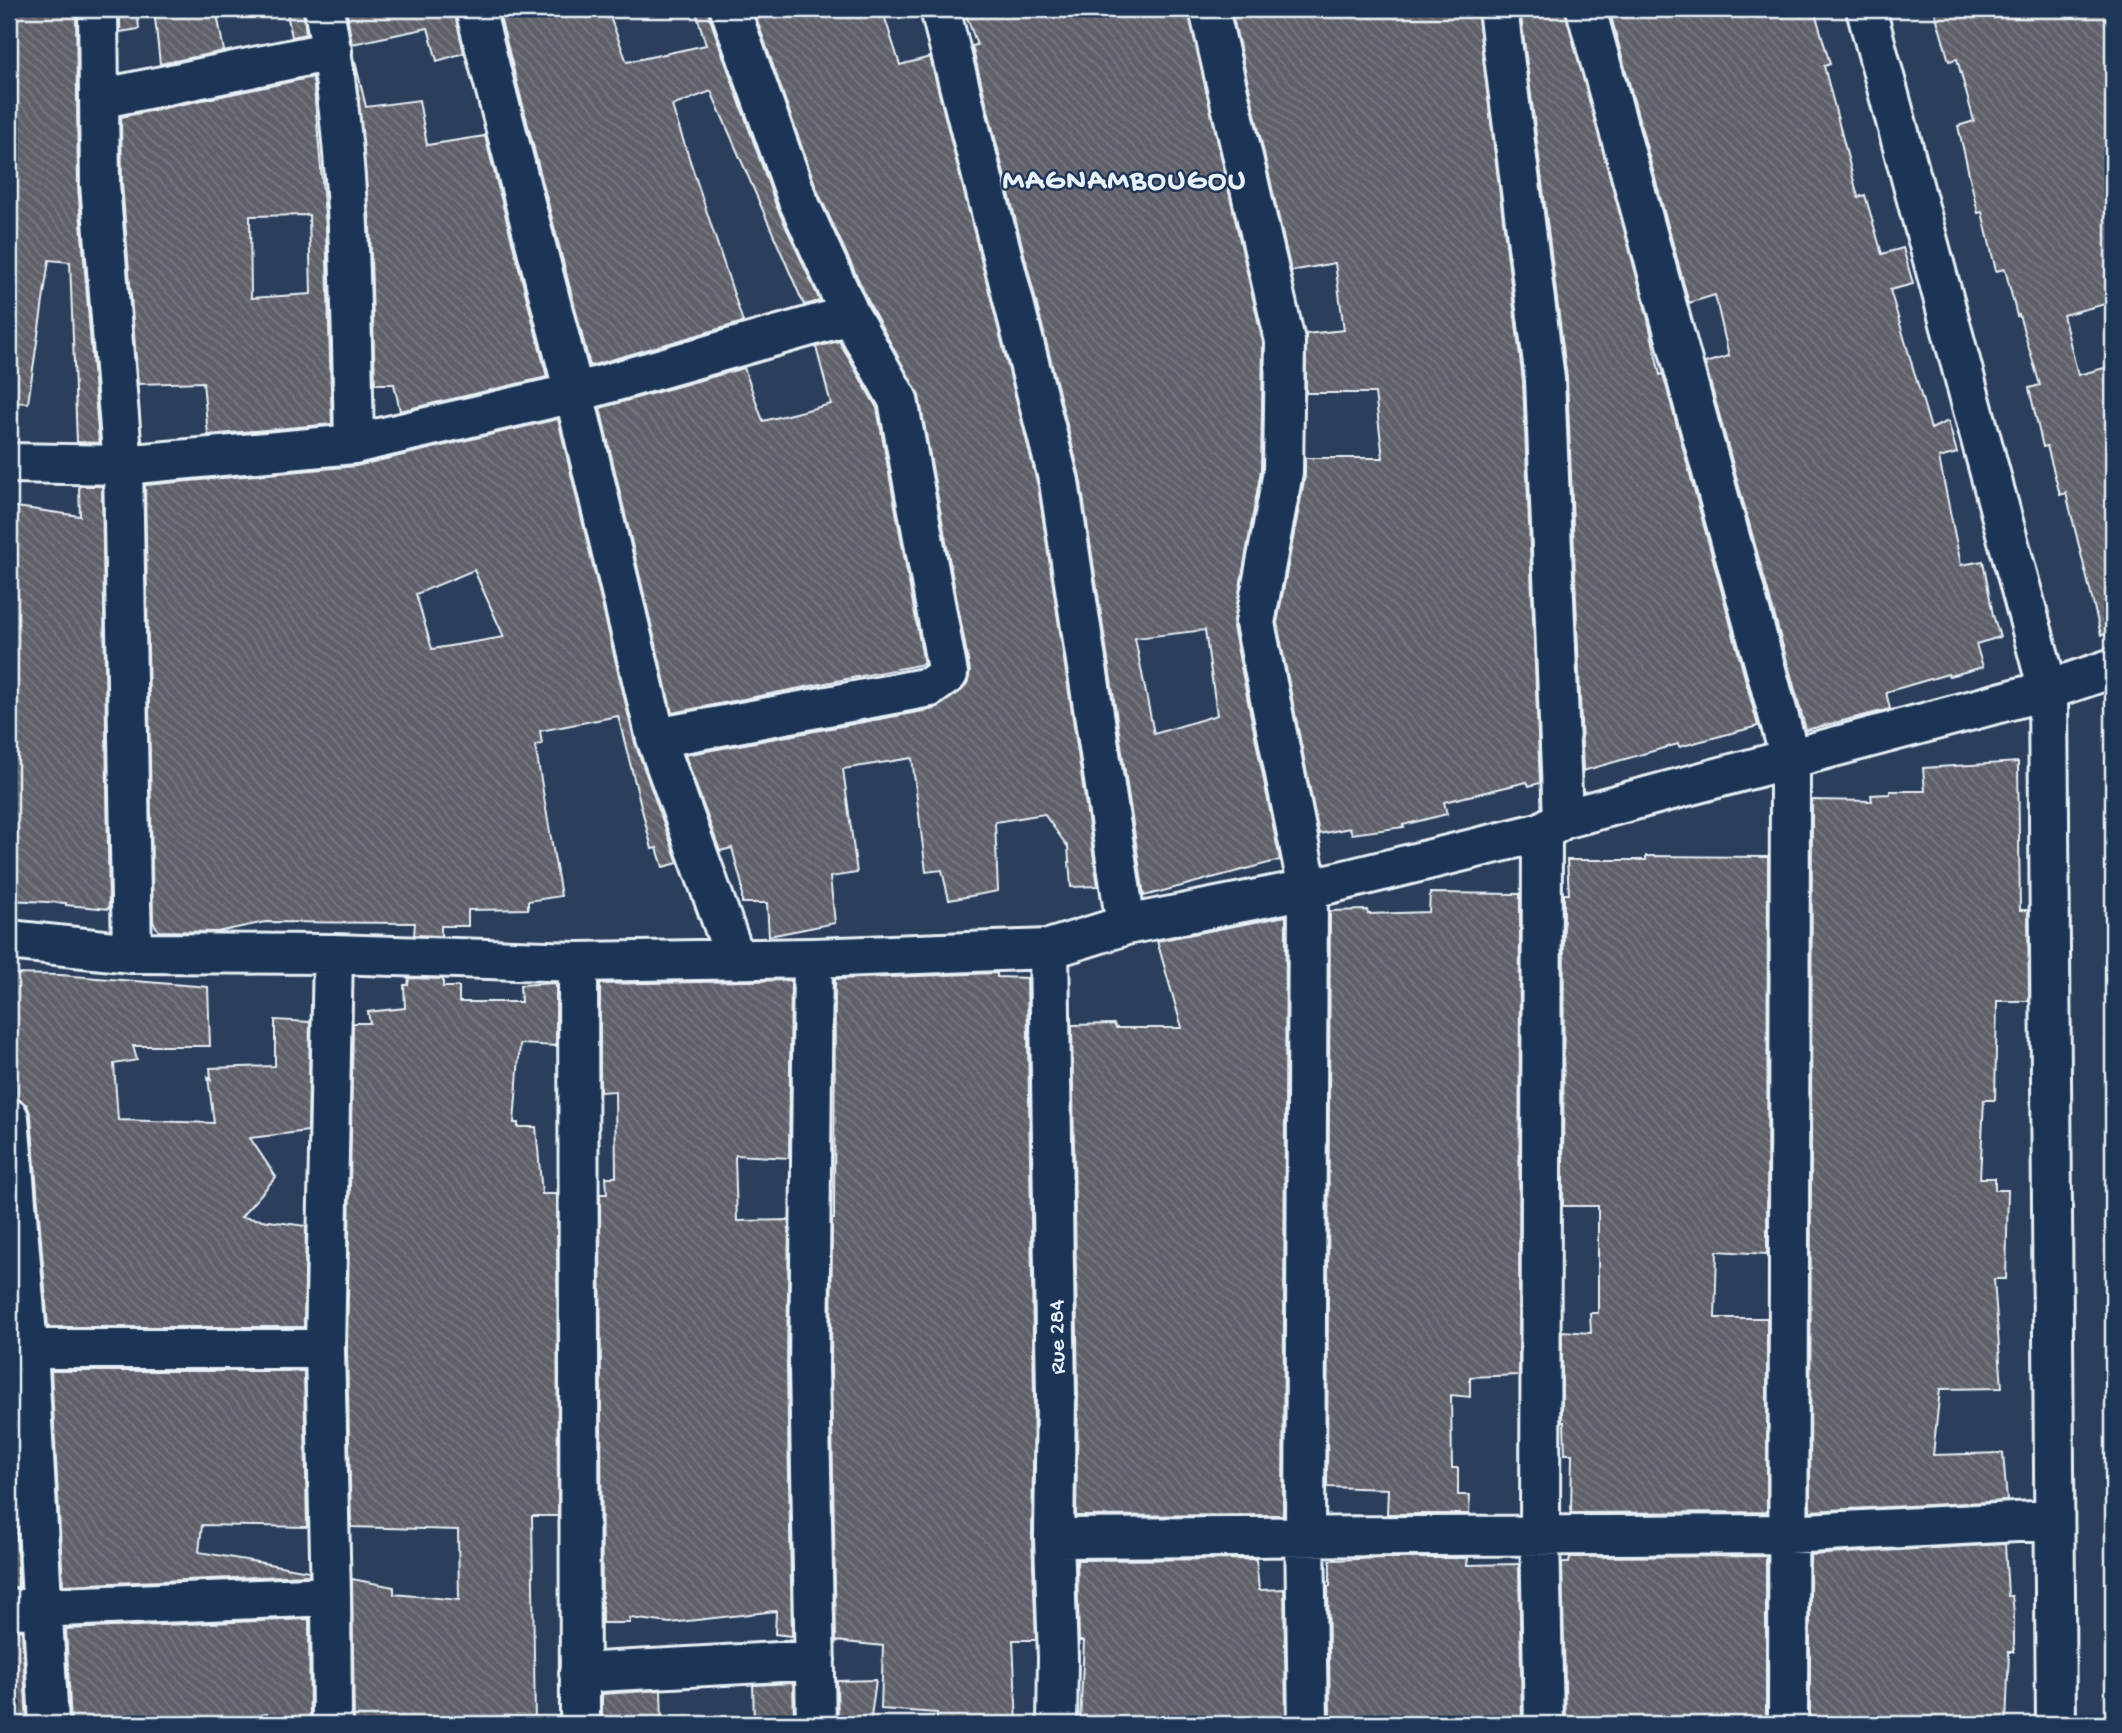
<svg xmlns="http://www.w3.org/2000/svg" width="2122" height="1733" viewBox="0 0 2122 1733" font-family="'Gochi Hand',sans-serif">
<defs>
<pattern id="building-back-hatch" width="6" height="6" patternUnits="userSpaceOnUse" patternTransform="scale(1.75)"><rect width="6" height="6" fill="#61616b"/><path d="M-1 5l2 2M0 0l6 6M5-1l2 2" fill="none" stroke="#787881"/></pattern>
</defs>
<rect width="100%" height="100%" fill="#2b3e5b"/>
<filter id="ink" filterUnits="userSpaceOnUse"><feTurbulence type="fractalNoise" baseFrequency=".0143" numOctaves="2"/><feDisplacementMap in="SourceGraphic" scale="14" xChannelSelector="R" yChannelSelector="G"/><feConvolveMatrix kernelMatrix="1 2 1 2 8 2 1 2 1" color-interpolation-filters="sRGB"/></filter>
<g filter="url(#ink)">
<path fill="url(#building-back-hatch)" stroke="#e8f1f8" stroke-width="2" fill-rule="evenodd" d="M9 9H76L78 186 99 443 77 442 70 262 49 260 28 403 9 402Z
M120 9H137L139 29 120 32Z
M154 9H216L224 51 160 64Z
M286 9H303L306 34 292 37Z
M346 9H454L464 53 437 61 428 28 352 44Z
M498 9H607L627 62 706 45 695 9H709V16L776 205 820 301 804 305 711 91 672 106 743 322 590 366Z
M753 9H882L900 65 930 57 1038 486 1098 886 1071 887 1068 847 1044 814 995 822 998 891 949 900 942 870 926 872 912 758 843 769 857 873 830 877 835 923 769 936 767 903H742V885L732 848 720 851 685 755 934 709 961 691 968 681 970 671 919 396 870 305 817 190Z
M964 9H1188L1263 343 1261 470 1233 627 1280 860 1144 896 1080 477 972 46 977 45ZM1205 630 1217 715 1154 734 1135 638Z
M1231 9H1477L1523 381 1540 783 1529 786 1527 782 1444 802 1447 814 1403 825 1404 827 1352 834 1350 828 1319 834 1277 623 1305 476V458H1383L1375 393H1306V334L1344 330 1335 263 1291 271Z
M1520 9H1565L1647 315 1660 375 1663 374 1758 726 1679 747 1678 744 1583 771 1567 378Z
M1609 9H1814L1830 64 1824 66 1858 197 1865 195 1882 254 1903 248 1913 284 1890 290 1931 429 1948 421 1957 453 1939 458 1961 565 1983 561 1993 615 2000 637 1976 644 1983 667 1949 676 1948 674 1886 692 1890 709 1806 730 1705 363 1729 356 1715 295 1689 303Z
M1934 9H2113V302L2063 315 2078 375 2108 367 2113 387V634L2101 635 2066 493 2060 495 2047 446 2043 447 2029 388 2040 385 2019 315 2017 316 2005 269 1996 271 1982 212 1978 213 1958 126 1974 121 1957 59 1949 61Z
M355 61 366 107 419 100 427 145 485 136 547 377 400 411 394 384H375L370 225Z
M313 77 326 227 332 424 208 435 203 382 138 384 122 183 121 117ZM309 215 311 294 251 298 250 216Z
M839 341 877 408 924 664 672 713 600 408 744 368 763 421 831 404 816 347Z
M558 419 635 743 678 863 663 867 657 848 652 849 618 716 540 731 542 744 535 745 561 896 528 901V909L468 910V926H441V936L414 935 415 923 265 922 217 932 159 931 153 922 145 485 356 466ZM474 570 504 637 432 649 416 594Z
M79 486H102L109 909 66 905V903L9 900V506L80 516Z
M2018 762 2020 910H2028L2029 1001H1997L1995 1100H1984L1980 1178H1995V1190H2008L2006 1279H1994L2002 1388 1940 1389 1933 1455 2003 1453 2007 1501 1810 1511 1812 800 1872 801 1871 795 1890 794V791H1925L1923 768Z
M1646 856 1768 857 1767 1254 1717 1251 1715 1318H1767V1512L1571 1513 1572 1454H1565L1564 1422H1562V1331L1591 1333 1590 1313H1598V1206H1563L1564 894H1569L1567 860H1646Z
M1430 893 1520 894 1519 1375 1470 1377V1397L1451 1395 1452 1468H1458V1495H1470L1469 1514H1387L1388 1489 1327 1487 1330 911 1367 910 1368 914 1429 912Z
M1286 916 1283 1515 1076 1516 1078 1397 1072 1025 1114 1024 1116 1028H1182L1157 941Z
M997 973V977L1027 978 1034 1397 1032 1539 1036 1640H1013L1017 1724H937V1713L881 1709 883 1646 836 1641 831 1368 832 1219H834L835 979Z
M9 974 60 975 208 987 210 1046H133L137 1060 114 1064 118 1120 214 1123 208 1077 211 1080 210 1068 275 1066V1020L310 1022 308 1131 250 1138 276 1177 241 1217 306 1226 304 1327H48L31 1116 27 1105 16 1098V1067H9Z
M409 978 443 979V987H459V1002H521L520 985 556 983V1046L520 1044 514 1123H518V1127H536L542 1194H557L558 1516H532L535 1724H354L352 1579 394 1587V1594L459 1600 458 1530 351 1527 347 1349 353 1023H370L368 1012 405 1008 404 985H408Z
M791 980 789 1158 736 1155 735 1158 737 1221 789 1220 787 1368 792 1636 775 1634 776 1611 670 1623 630 1618V1623H602L600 1194H607L606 1177H616L615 1091 600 1092V984Z
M51 1371H304L307 1527 202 1525 199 1552 309 1571V1575L63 1585Z
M9 1396 19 1587H9Z
M2005 1544 2008 1596H2012L2014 1613V1652H2009L2006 1724H1810V1555Z
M1766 1556V1724H1566L1562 1563H1569L1570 1557Z
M1385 1558H1468L1467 1565 1519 1564 1522 1724H1397V1717H1330L1328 1586H1330V1560Z
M1256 1559 1259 1590 1284 1589 1286 1716 1284 1724H1080L1084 1641H1079L1077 1560Z
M309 1619 310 1724H267V1714L211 1724H71L66 1629Z
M22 1630 27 1724H9V1631Z
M876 1680 870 1724 838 1723 837 1681Z
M793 1683 794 1720H789V1724H754L753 1685Z
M661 1690 662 1724H602V1694Z"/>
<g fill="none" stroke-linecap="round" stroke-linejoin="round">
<g stroke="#e8f1f8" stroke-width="44">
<path id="street" d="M98 9 100 184 123 465 132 953
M324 9C351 153 351 299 354 444
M475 9 574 393 656 738 736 960
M940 9 1059 482 1126 925
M1209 9 1285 341 1283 472 1255 623 1308 889 1305 1535 1308 1724
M1498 9 1545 379 1563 819
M1586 9 1790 758 1788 1724
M1866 9 2048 690 2056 1724
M99 99 332 51
M9 463 123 465 354 444 574 393 850 315
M656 738 930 687 948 674 898 400 850 315 797 198 730 9
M1542 832 1540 1535 1544 1724
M9 940 132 953 333 954 578 962 813 958 1049 949 1126 925 1308 889 1542 832 1563 819 2048 690 2113 668
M1049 949 1056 1397 1054 1538 1058 1658 1057 1724
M813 958 809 1368 816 1724
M578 962 580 1724
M9 1118 28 1349 49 1724
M9 1351 28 1349H325
M1054 1538 1788 1534 2054 1520
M9 1609 331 1596
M579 1673 815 1660
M332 1724 331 1596 325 1349 333 954"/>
</g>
<use href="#street" stroke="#1d3557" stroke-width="38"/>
</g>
</g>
<g text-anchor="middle" stroke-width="5" stroke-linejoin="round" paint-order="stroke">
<g font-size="23" fill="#e8f1f8" stroke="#1d3557">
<text transform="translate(1055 1337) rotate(-91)" y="8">Rue 284</text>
</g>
<g font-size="30" font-weight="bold" letter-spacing="2" fill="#e8f1f8" stroke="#1d3557">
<text x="1125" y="188">MAGNAMBOUGOU</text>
</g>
</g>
<rect width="2122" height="1733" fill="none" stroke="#1d3557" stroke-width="35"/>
<rect x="18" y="18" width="2087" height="1698" fill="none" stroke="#e8f1f8" stroke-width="2.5" filter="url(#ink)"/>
</svg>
